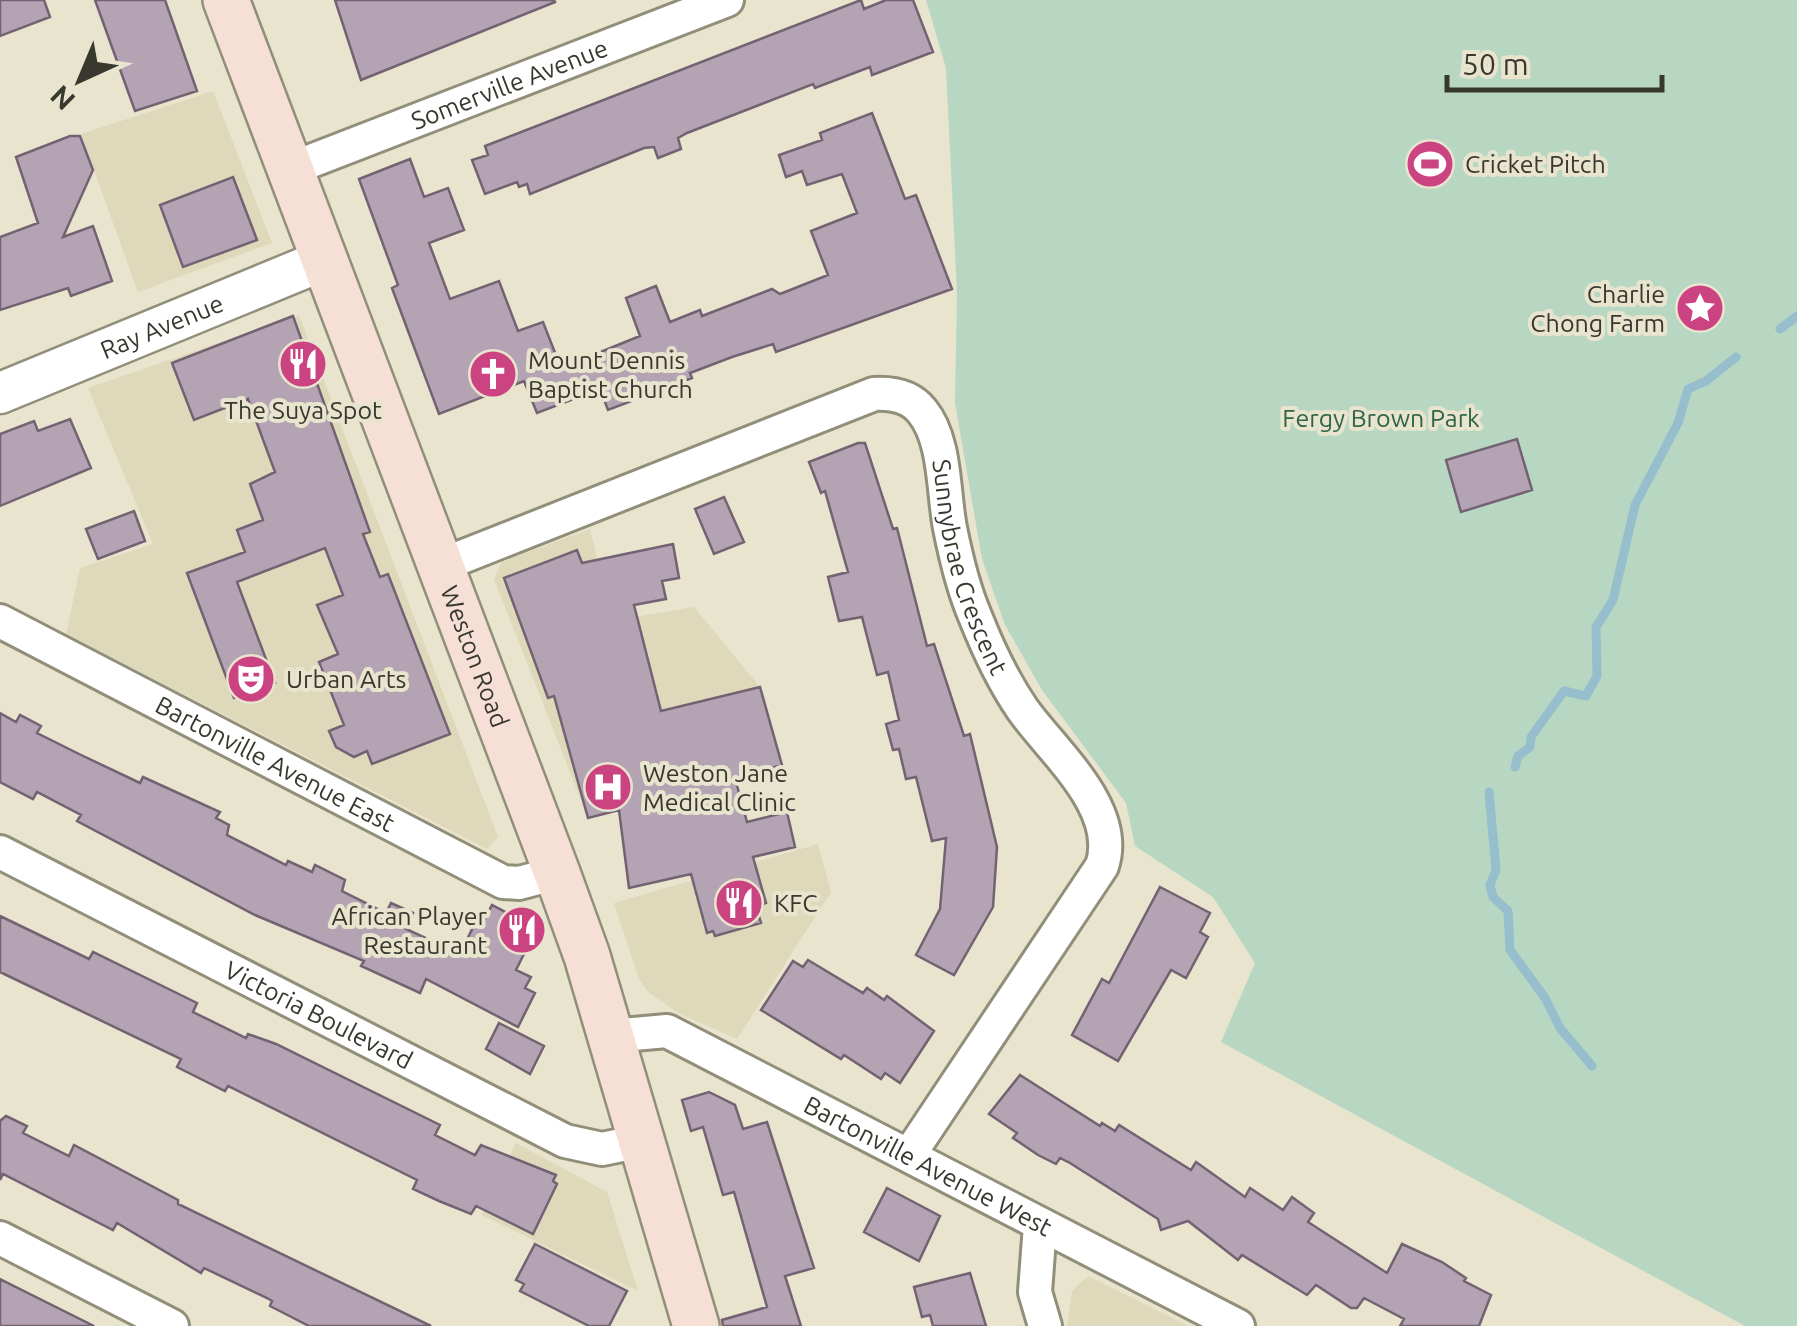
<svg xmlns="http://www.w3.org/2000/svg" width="1797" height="1326" viewBox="0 0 1797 1326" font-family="Ubuntu,sans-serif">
<rect width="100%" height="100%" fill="#e8e4ce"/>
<path fill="#ded9bb" d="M213 91 272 243 138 292 81 134Z
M299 315 498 837 487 849 66 634 80 568 153 544 88 388Z
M590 529 612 621 694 607 760 687 782 765 588 818 494 579 502 562Z
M818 844 831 892 737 1039 678 1013 648 992 639 979 614 903Z
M516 1143 607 1192 638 1291 482 1215Z
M1088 1276 1188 1326H1067L1072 1291Z"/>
<path fill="#b8d7c3" d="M926 0H1797V1326H1745L1221 1042 1255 963 1213 897 1135 846 1126 803 1042 690 1005 625 982 559 955 403 957 293 946 68Z"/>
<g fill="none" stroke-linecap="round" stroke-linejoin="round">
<path stroke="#96becc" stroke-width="9" d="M1780 329 1797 316
M1515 767 1518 756 1530 747 1531 737 1564 691 1586 696 1597 676 1596 627 1613 600 1635 505 1678 423 1688 389 1706 381 1736 357
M1489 792 1496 870 1490 885 1493 897 1508 911 1510 950 1545 998 1560 1028 1592 1066"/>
</g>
<path fill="#b4a3b3" stroke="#736372" stroke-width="2.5" d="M0 0H44L50 17 0 36Z
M95 0H165L197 91 135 111Z
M335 0H554L555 2 361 80Z
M861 0 864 9 886 0H913L933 52 872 75 870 67 815 88 813 84 687 133 678 138 681 149 658 158 654 147 644 148 530 194 527 184 519 187 517 182 485 194 472 160 488 155 485 146Z
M872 113 905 199 916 195 952 289 776 352 773 344 732 357 690 373 692 378 608 410 600 389 537 413 524 381 439 414 392 288 398 285 359 179 410 159 424 197 448 188 464 230 429 243 450 299 499 281 518 331 543 322 561 368 640 336 626 298 656 286 670 322 700 310 702 316 772 289 780 294 828 275 811 231 857 213 842 174 807 185 802 171 786 177 779 155 822 140 820 133Z
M70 136H80L93 170 63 237 93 226 112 281 71 296 68 288 0 310V237L38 223 16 157Z
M233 177 257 240 183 267 160 205Z
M293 316 370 532 363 534 380 577 388 574 450 734 372 764 367 751 354 757 336 747 329 731 344 725 319 662 338 654 317 605 343 595 325 548 237 582 275 683 234 698 187 573 245 552 237 530 263 520 250 484 275 472 248 399 194 420 172 363Z
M70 419 91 468 0 506V434L34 421 38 431Z
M1517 439 1532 490 1461 512 1446 460Z
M858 443H865L893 529 897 528 927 646 934 644 964 736 970 734 997 847 993 907 954 975 916 955 940 909 946 838 932 841 916 777 906 779 899 749 893 750 886 724 899 720 888 672 877 675 862 617 839 621 828 577 848 572 825 491 821 493 809 462Z
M724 497 744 542 714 554 695 509Z
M134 511 145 541 98 559 86 529Z
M673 544 679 578 662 581 666 599 634 605 661 711 760 687 782 765 735 778 747 822 787 812 795 847 753 857 766 903 756 906 761 923 715 936 713 931 707 933 691 874 629 888 619 810 588 818 554 696 548 698 504 578 577 550 582 563Z
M0 713 16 722 20 715 41 726 37 733 79 754 140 783 143 777 220 812 216 818 229 825 227 835 286 865 288 861 312 872 315 865 345 880 342 891 386 913 391 903 413 913 406 929 460 954 476 921 482 924 492 905 528 924 532 938 516 970 531 977 525 988 535 993 518 1027 426 979 420 993 361 966 364 961 255 915 77 821 81 815 37 792 33 799 0 782Z
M1160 887 1210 913 1200 932 1208 937 1186 978 1171 970 1118 1061 1072 1035 1102 979 1109 983Z
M0 916 89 959 93 952 197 1003 193 1012 246 1038 248 1034 276 1044 440 1125 435 1135 475 1155 481 1145 556 1175 553 1181 557 1184 533 1234 476 1206 471 1214 439 1201 413 1189 417 1180 228 1086 225 1091 177 1067 181 1059 0 972Z
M808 960 863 993 867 988 884 1000 887 996 934 1031 900 1083 885 1073 881 1079 844 1055 841 1059 761 1010 793 961 803 967Z
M499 1023 544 1046 530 1074 486 1049Z
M1020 1075 1100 1126 1102 1123 1115 1131 1119 1125 1191 1170 1196 1162 1245 1197 1250 1188 1283 1210 1292 1197 1314 1213 1308 1222 1387 1273 1402 1244 1442 1262 1466 1278 1464 1281 1491 1295 1479 1326H1400L1404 1319 1364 1298 1357 1308H1351L1316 1285 1307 1295 1242 1255 1238 1260 1188 1221 1161 1230 1158 1219 1070 1163 1060 1158 1056 1164 1038 1155 1013 1138 1017 1133 989 1114Z
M709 1092 735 1105 743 1129 767 1122 814 1268 785 1276 801 1326H723L722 1320 767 1307 734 1192 723 1195 703 1127 691 1131 682 1100Z
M6 1116 27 1126 23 1133 69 1156 74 1145 178 1200V1204L431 1326H309L270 1306 272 1301 267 1298 204 1268 201 1273 117 1223 113 1230 3 1174 0 1180V1121Z
M887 1188 940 1216 919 1261 864 1232Z
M535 1244 627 1291 609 1326H589L520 1291 524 1284 516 1280Z
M970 1273 986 1326H933L930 1315 922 1317 914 1287Z
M0 1279 94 1326H0Z"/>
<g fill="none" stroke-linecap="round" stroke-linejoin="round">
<g stroke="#918e79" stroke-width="38">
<g id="minor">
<path id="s1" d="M293 168 727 0"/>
<path id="s2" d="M439 566 874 394C892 393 910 396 922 411 946 440 943 492 950 528 956 558 963 588 975 616 988 649 1003 681 1023 710 1054 753 1121 809 1102 866L909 1155"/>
<path id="s3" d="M0 621 503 882 519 883 557 873"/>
<path id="s4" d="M0 852 565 1141 602 1149 641 1141"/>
<path id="s5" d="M611 1036 667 1031 1238 1326"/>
<path d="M1040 1225 1035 1292 1045 1326"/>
<path d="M0 1238 172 1326"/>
</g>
</g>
<g stroke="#918e79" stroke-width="45">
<g id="tertiary">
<path id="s6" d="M0 393 326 259"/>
</g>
</g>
<g stroke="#918e79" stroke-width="50">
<g id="secondary">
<path id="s7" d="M226 0 557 873 587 956 696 1326"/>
</g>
</g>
<use href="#minor" stroke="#fff" stroke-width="32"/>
<use href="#tertiary" stroke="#fff" stroke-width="40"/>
<use href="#secondary" stroke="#f6e0d6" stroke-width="45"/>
</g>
<defs>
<g id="stadium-disc" transform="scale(2.5)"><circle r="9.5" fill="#cb4481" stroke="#e8e4ce"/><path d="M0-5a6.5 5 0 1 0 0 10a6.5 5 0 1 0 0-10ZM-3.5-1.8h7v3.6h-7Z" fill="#fff"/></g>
<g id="sight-disc" transform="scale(2.5)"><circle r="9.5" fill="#cb4481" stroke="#e8e4ce"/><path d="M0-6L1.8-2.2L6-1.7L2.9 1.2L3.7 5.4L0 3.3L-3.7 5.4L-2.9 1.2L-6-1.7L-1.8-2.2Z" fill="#fff"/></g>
<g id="restaurant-disc" transform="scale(2.5)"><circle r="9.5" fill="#cb4481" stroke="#e8e4ce"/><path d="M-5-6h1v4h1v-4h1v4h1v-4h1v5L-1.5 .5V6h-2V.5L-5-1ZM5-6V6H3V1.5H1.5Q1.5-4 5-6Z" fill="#fff"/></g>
<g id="church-disc" transform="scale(2.5)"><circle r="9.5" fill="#cb4481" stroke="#e8e4ce"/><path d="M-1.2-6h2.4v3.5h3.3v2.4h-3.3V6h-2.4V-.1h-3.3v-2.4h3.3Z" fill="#fff"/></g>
<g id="theatre-disc" transform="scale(2.5)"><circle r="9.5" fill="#cb4481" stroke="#e8e4ce"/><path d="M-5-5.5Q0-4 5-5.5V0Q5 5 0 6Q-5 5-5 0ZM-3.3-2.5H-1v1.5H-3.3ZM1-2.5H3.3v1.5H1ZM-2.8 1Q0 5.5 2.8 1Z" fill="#fff"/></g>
<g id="hospital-disc" transform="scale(2.5)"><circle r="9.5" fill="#cb4481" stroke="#e8e4ce"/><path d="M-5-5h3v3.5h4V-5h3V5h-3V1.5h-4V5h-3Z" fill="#fff"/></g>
</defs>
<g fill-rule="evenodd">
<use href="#stadium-disc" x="1430" y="164"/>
<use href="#sight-disc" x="1700" y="308"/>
<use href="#restaurant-disc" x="303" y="364"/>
<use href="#church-disc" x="493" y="374"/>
<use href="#theatre-disc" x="251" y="679"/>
<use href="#hospital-disc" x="608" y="787"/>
<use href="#restaurant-disc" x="739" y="903"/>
<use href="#restaurant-disc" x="522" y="930"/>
</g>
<g text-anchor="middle" stroke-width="8" stroke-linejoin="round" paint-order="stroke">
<g font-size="25" fill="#39382f" stroke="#e8e4ce">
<text dy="9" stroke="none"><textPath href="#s1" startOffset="232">Somerville Avenue</textPath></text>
<text dy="9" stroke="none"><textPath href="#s6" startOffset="175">Ray Avenue</textPath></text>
<text dy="9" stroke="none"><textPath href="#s2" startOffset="685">Sunnybrae Crescent</textPath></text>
<text dy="9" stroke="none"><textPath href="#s7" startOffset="702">Weston Road</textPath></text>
<text dy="9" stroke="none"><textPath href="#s3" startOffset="310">Bartonville Avenue East</textPath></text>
<text dy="9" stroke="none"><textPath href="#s4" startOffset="358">Victoria Boulevard</textPath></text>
<text dy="9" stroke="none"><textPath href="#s5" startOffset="350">Bartonville Avenue West</textPath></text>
</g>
<g font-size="25" fill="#39382f" stroke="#e8e4ce" text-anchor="start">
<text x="1465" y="173">Cricket Pitch</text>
<text x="1665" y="303" text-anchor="end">Charlie<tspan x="1665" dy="29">Chong Farm</tspan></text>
<text x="528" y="369">Mount Dennis<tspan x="528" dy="29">Baptist Church</tspan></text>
<text x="303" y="419" text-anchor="middle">The Suya Spot</text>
<text x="286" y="688">Urban Arts</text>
<text x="643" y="782">Weston Jane<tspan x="643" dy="29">Medical Clinic</tspan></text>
<text x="774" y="912">KFC</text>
<text x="487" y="925" text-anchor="end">African Player<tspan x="487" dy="29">Restaurant</tspan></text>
</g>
<g font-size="25" fill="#2e6547" stroke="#e8e4ce">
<text x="1381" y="427">Fergy Brown Park</text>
</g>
</g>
<g transform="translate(80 80) rotate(224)" stroke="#e8e4ce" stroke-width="8" paint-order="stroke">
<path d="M0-8L18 38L0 25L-18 38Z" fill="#39382f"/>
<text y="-15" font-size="28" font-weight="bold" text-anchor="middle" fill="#39382f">N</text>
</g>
<path d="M1447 75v15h215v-15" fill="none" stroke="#39382f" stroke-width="5"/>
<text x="1462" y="75" font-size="30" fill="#39382f" stroke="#e8e4ce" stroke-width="8" paint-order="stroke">50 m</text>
</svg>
